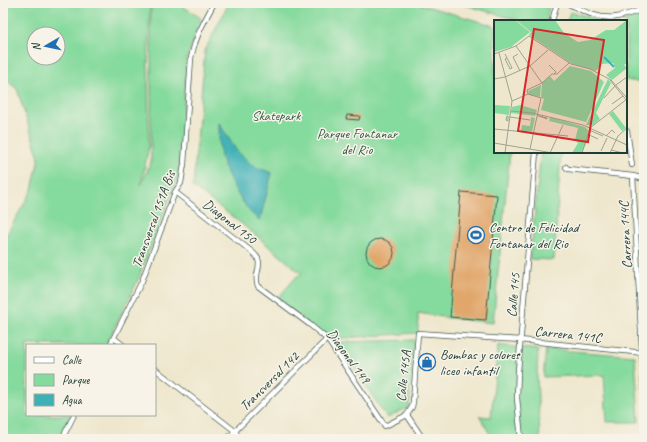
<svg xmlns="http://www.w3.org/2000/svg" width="647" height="442" viewBox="0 0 647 442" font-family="Caveat,sans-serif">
<rect width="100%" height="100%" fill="#f7f3e8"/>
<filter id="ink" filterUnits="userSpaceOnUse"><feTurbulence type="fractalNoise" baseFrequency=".025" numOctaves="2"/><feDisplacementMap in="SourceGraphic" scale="8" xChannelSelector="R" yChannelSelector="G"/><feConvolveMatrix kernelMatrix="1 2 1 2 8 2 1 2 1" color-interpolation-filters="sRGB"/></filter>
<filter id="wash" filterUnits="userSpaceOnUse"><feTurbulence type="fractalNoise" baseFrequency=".012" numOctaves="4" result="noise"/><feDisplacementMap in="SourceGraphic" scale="16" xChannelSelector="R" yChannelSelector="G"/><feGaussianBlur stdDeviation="0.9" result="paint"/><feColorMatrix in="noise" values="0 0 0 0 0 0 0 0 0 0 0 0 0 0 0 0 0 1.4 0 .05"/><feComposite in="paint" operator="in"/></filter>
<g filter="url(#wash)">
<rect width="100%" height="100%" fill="#efe7cd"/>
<path fill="#f5d2c2" d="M643 184 644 185V245L640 190Z"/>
<path fill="#85da9d" stroke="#528c68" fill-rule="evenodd" d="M3 3H150L148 64 149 146 141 185 151 162V3H177L201 18 187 58 178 177 137 282 106 345H27V415H71L60 439H3V241L32 190 39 158 17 89 3 77ZM34 34H58V58H34Z
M229 3H416L495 26V152H510L493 323 449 318 418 313V333L327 339 277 299 297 276 302 274 242 224 193 187 205 50Z
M458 3H536L549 8 546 21H521Z
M570 12 605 21H567Z
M644 15V83L626 80V21H622Z
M541 152H561L554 260 530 259Z
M414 340 409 407 387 418 341 348 338 342Z
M498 345 538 350 537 377 540 439H493L479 416 491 417Z
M546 349 635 356 639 422H607L604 375 543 377Z"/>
<path fill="#3eb0b6" stroke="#2e7675" d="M219 123 236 150 253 166 272 173 260 220C244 211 226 174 221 157 219 146 219 134 219 123Z"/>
<g id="blocks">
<path fill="#e1a66b" d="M347 115 360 116 359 120 346 119Z
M461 192 497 195 486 320 450 317Z
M366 253a14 14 0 1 1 28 0a14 14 0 1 1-28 0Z"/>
</g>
</g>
<g filter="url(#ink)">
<use href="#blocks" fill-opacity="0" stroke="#3e564b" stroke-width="1"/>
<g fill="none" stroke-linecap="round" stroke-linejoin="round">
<g stroke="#3e564b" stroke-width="6">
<path id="minor" d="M567 3C583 11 598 20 617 17 626 15 635 12 644 9
M552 21 557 3
M627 131 632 165
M566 167 568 169 633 176 644 179
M633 176 644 389
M175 192 251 251C253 253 257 256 258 259 262 268 253 275 258 286L309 324 327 339 385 426 407 415
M114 338 123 345
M110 345 142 281 175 192 181 183 184 164 191 58C195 37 204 22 214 3
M155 369 235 431 240 439
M407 415 412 407 413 402 418 333 520 340 644 353
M407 415 423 439
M62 439 74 415
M227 439 327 339
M521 439 517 398 518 371 536 152"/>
</g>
<use href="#minor" stroke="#fff" stroke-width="4.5"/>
</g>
</g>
<defs>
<g id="stadium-ring" transform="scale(0.9)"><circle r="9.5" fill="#f7f3e8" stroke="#1f6fb2" stroke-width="1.5"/><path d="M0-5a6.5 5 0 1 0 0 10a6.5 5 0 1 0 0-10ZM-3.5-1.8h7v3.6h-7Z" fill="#1f6fb2"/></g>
<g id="shop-ring" transform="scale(0.9)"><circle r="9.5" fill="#f7f3e8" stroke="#1f6fb2" stroke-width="1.5"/><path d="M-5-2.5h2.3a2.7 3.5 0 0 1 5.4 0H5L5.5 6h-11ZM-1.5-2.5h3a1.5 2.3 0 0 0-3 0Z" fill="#1f6fb2"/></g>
</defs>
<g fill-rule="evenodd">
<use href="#stadium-ring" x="476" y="235"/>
<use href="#shop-ring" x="427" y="362"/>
</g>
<g text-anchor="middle" stroke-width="3" stroke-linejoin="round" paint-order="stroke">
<g font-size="14" fill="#335c49" stroke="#f7f3e8">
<text x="276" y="120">Skatepark</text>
<text x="357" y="138">Parque Fontanar<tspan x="357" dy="16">del Rio</tspan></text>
</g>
<g font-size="14" fill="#1f3d34" stroke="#f7f3e8">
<text transform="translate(153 219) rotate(-70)" y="5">Transversal 151A Bis</text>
<text transform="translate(230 221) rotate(38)" y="5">Diagonal 150</text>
<text transform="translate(625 235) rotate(-93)" y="5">Carrera 144C</text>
<text transform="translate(513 295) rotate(-85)" y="5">Calle 145</text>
<text transform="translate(568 334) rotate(6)" y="5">Carrera 141C</text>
<text transform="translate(349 356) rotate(54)" y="5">Diagonal 149</text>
<text transform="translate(403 376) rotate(-84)" y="5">Calle 145A</text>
<text transform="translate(269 381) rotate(-45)" y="5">Transversal 142</text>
</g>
<g font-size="14" fill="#1f3d34" stroke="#f7f3e8" text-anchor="start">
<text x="489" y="232">Centro de Felicidad<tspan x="489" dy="16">Fontanar del Rio</tspan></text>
<text x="440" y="359">Bombas y colores<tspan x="440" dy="16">liceo infantil</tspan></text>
</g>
</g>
<g transform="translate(494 20)">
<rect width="133" height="133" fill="#efe7cd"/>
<path d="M0 0H21L36 12 17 27 0 32ZM22 0H61L70 13 84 22 96 20 112 10H120L133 0V43L130 45 133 48 118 60 112 55 121 48 119 43 108 44 102 51 78 44 35 15 37 12ZM76 46 97 51 110 62 92 102 47 90 50 79 47 78 48 63 56 56 60 61ZM114 59 117 63 102 93 106 99 99 105H92ZM47 65 46 77 35 75 34 71ZM0 85 16 86 15 95 0 93ZM26 85 43 90 41 96 17 93 18 87ZM119 91 132 108 128 111 115 94ZM37 97 41 98 38 112 27 111 28 105 36 106ZM56 97 91 107 94 110 92 124 87 133H78L84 123 81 120 84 108 55 101Z" fill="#85da9d"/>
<path fill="none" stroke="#3eb0b6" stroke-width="2" d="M110 37 120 47"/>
<path fill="none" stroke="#9ca390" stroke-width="1" d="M22 26 48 63M5 33 18 81 11 133M0 34 22 26 35 16 77 44 96 49 117 60 133 78M11 34 18 48M24 34 19 37 26 51M13 38 11 39 16 49 18 48M55 45 62 52 60 54M0 59 11 57 36 46 54 30M116 60 133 81M122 65 133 57M34 74 33 70 48 63 58 54H63L75 43M110 78 121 66M18 81 34 74 47 78 36 129M118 84 129 76M17 91 38 93 89 105 133 125M13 96H14V101L12 100ZM43 96H45L53 98V99L45 96M16 97 36 100M0 109 74 116M95 110 109 116M93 114 104 119M112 116 118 110 121 113M0 123 59 133M117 130 129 133M107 131 113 118M56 133 69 105M88 133 96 108 133 79M116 133 124 116 133 108"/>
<path fill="#d62828" fill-opacity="0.15" stroke="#d62828" stroke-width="2" d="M40 9 110 20 94 122 24 111Z"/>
<rect width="133" height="133" fill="none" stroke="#1f3d34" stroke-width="2"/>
</g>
<rect width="647" height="442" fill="none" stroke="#f7f3e8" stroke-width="16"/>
<rect x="26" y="344" width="130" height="72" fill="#f7f3e8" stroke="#a1aaa0"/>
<rect x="34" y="357" width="20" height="6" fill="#ffffff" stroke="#a1aaa0"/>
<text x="62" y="364" font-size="12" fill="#1f3d34">Calle</text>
<rect x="34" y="374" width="20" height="12" fill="#85da9d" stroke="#a1aaa0"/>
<text x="62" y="384" font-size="12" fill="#1f3d34">Parque</text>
<rect x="34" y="394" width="20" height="12" fill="#3eb0b6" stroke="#a1aaa0"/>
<text x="62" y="404" font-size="12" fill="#1f3d34">Agua</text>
<g transform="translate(46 46) rotate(261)"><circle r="19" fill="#f7f3e8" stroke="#a1aaa0"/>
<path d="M0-3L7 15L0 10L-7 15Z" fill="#1f6fb2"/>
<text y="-6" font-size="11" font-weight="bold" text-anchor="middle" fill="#1f3d34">N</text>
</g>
</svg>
